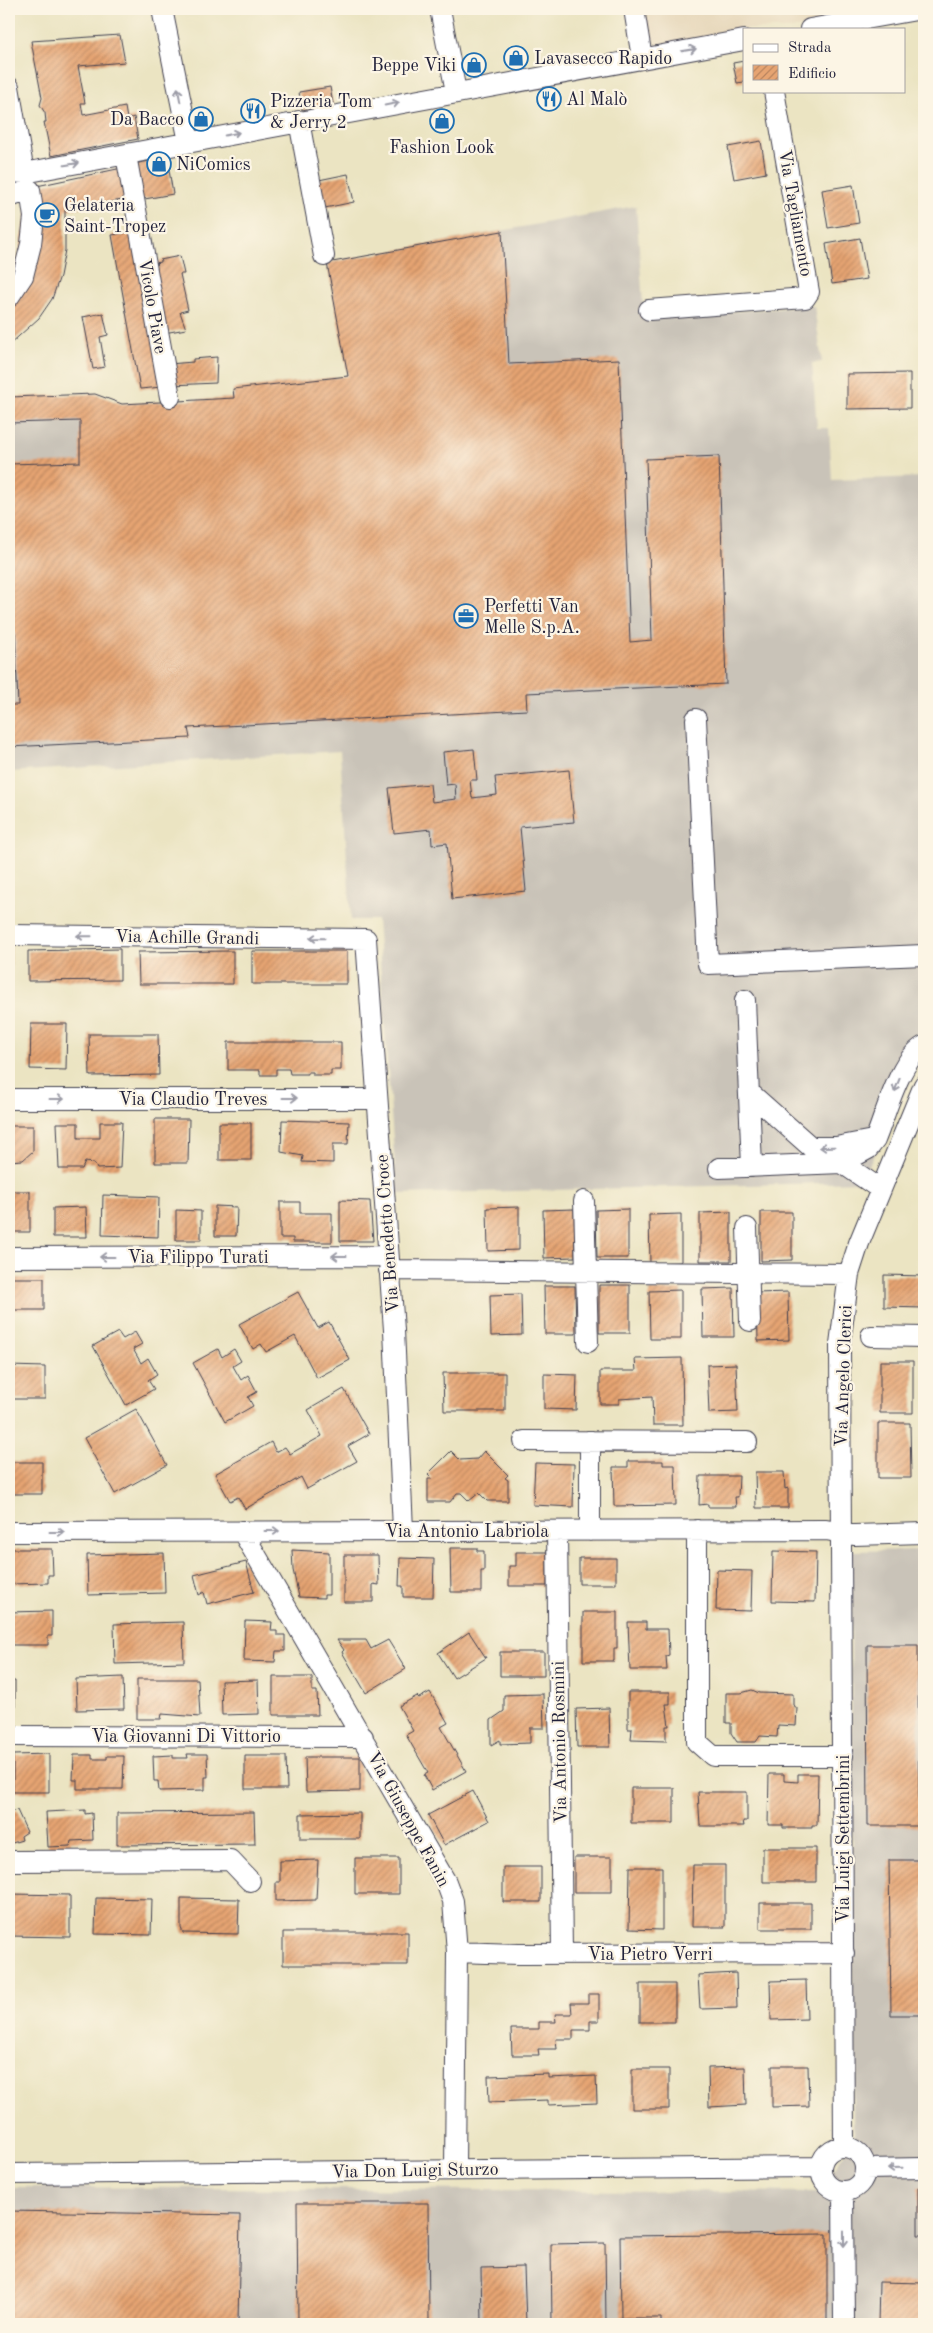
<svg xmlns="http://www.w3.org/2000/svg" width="933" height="2333" viewBox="0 0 933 2333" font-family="'Old Standard TT',serif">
<defs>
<pattern id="building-hatch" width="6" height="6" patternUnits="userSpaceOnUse" patternTransform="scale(1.25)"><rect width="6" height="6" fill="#e6a472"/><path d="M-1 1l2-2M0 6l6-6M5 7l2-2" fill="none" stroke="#ba855f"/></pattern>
</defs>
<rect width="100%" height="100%" fill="#fcf5e5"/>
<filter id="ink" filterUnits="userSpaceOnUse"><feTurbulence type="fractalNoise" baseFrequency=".02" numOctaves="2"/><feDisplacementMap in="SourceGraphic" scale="10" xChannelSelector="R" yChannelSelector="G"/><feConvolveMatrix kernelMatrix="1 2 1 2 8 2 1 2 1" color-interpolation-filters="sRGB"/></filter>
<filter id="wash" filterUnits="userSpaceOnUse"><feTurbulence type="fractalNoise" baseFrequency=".0096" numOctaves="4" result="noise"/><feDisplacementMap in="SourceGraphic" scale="20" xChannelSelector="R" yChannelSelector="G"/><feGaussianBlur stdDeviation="1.12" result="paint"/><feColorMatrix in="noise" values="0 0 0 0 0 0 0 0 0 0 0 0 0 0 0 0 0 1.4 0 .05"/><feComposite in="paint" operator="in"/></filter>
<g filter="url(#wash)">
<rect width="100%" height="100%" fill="#ebe4c2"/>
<path fill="#e5d5b7" d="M637 9H867L868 15 791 29H744V37L644 55Z"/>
<path fill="#c9c3b8" d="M636 206 644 318 814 306 822 362 812 363 817 428H829L832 480 924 477V945L922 946 921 967 924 969V1052L861 1182 397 1194 377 920H351L340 751 9 772V401L122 404 233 398V389L348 376 327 263Z
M924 1550V2324H9V2187L819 2192 855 2137 853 2125 851 1551Z"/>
<g id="blocks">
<path fill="url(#building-hatch)" d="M120 35 125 62 78 66 85 103H81L83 115 125 107 127 119 134 117 138 139 51 156 44 122H46L45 113 40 105 42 98 31 41Z
M922 42H924V60H923Z
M744 61V82L737 83 733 63Z
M330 87 333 104 302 110 299 92Z
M761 141 766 173 734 179 728 147Z
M167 158 173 194 139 200 133 164Z
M122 168 128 199 65 210V250L60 276 52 299 39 318 9 345V305L32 187Z
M348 174 354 202 320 209 314 181Z
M853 185 859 223 828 228 822 190Z
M135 231 162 387 140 389 112 235Z
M502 231 509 364 619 359 630 642 652 640 646 459 719 456 726 684 526 693 527 710 188 728 190 738 9 747V705H18L15 633H9V464L80 462V421L9 423V397L95 394 122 404 234 398 233 389 348 376 327 263Z
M860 238 867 279 832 284 826 244Z
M180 256 184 274H180L188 310 180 312 186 329 164 333 151 264 160 262V260Z
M103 313 108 335 100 337 105 367 93 369 83 317Z
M217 357 216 383 172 385 169 364 193 362V359Z
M910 373V408L847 409V374Z
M474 749 477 780H470L472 798 497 795 495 777 569 770 574 822 520 827 526 891 452 899 447 843 432 845 431 829 394 833 389 788 430 784 432 802 456 799 455 784 446 785 443 752Z
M9 948H11V984H9Z
M120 949V980L28 981V951Z
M233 951V984H139L138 952Z
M252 951H347V984H252Z
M31 1024H67L66 1070 30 1069Z
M89 1034H158L159 1075 90 1076Z
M228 1042H341V1070H331V1075H313V1072H308V1074H290L289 1069H276V1075H260V1070H228Z
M155 1119H189L188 1163H155Z
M282 1120 349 1122 348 1144H333V1163L302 1162 303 1156 281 1152Z
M100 1122H122L120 1168 97 1169 94 1163 85 1162 82 1169H59L57 1123H78V1138H100Z
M219 1123H251V1160H219Z
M9 1126H33V1151L23 1160 9 1161Z
M9 1191H30V1232H9Z
M103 1195 159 1197 158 1237 102 1235Z
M340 1200 370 1201 373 1241H340Z
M280 1202H300V1213H332V1242H293V1238H280Z
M215 1206 237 1207 236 1236H215Z
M86 1207 87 1237H53V1208Z
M519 1207V1250L488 1251 487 1208Z
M574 1209 575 1257 544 1258 543 1210Z
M628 1209V1258H597L596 1210Z
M176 1210 201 1211V1240H176Z
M731 1212V1261H700V1213Z
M761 1212H792V1260L761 1261Z
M681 1214V1262L650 1263 649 1215Z
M884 1275 924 1276V1308L884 1307Z
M9 1278H44V1310H9Z
M599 1285H630V1333H599Z
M544 1286H575L576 1334H545Z
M733 1288 734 1337H703L702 1289Z
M681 1290V1339H650L649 1291Z
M298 1292 318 1328 329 1322 350 1360 317 1378 295 1336 266 1352 261 1344 253 1349 239 1324Z
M788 1292 789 1340 758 1341 757 1293Z
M521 1294 522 1335 491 1336 490 1295Z
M118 1332 123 1339 135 1332 142 1344 133 1349 141 1363 148 1358 157 1374 148 1380 154 1389 126 1405 93 1346Z
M218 1349 222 1357 234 1349 241 1361 233 1366 241 1380 248 1375 257 1392 248 1397 253 1406 225 1422 193 1363Z
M682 1358 683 1425H653L652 1397 619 1399V1404H600V1371H636L635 1359Z
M880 1361H913V1413H880Z
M736 1364 738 1412 709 1413 707 1365Z
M9 1366 45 1367V1399H9Z
M443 1373H505V1411H444Z
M544 1374 577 1375 576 1410 544 1409Z
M344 1389 369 1434 348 1446 357 1461 307 1489 301 1477 245 1509 238 1497 230 1501 215 1474 271 1442 276 1452 285 1447 290 1454 322 1436 308 1410Z
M136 1409 167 1465 115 1494 84 1438Z
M878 1423H910L911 1478H878Z
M451 1451 460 1460 477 1459 484 1451 508 1475 505 1478 508 1480V1501H487L479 1493 469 1501 461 1493H457L450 1502H428V1478H432L428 1474Z
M628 1461H663V1465H675L676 1505 614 1506 613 1467H628Z
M9 1462H42V1494H9Z
M535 1463 574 1464 573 1507 533 1505Z
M755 1472H784L785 1489 788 1488V1508H756Z
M700 1476H739L738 1497H735L736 1507H708V1504L699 1505Z
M450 1548H477V1551H484V1571H481V1592H451Z
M9 1549H52L53 1575H48V1583L9 1584Z
M292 1550 329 1552V1595H324V1598L299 1597 293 1570Z
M773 1551 816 1552 815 1602 772 1601Z
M516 1552H547V1586H509V1566H516Z
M164 1553 165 1593 88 1595 87 1555Z
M344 1555H378L379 1585 373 1584V1602H344Z
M400 1558 434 1559 433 1597H403V1586H399Z
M579 1558H616V1584H579Z
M246 1562 254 1592 207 1604 204 1592 199 1595 194 1575Z
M717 1570 752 1571 751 1611 716 1610Z
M52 1611V1636H48V1645H9V1612Z
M583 1612H617V1648H614V1661H583Z
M245 1621 272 1622 271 1631H277V1635H285V1651H276L275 1662 244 1661Z
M183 1622 184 1662 115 1664 114 1624Z
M628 1622H646V1629H668L669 1655 666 1656 667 1670H630Z
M469 1632 486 1658 454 1678 438 1653Z
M337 1640H366L371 1649 388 1640 406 1669 366 1693 342 1652 344 1650Z
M867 1645H918L919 1826H868Z
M500 1652H544V1676H500Z
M123 1677 124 1709 77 1710 76 1679Z
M273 1677H312V1691H317L318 1715H273Z
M137 1679H198L200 1717 162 1714 161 1719H137Z
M258 1680 259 1714 222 1715 221 1681Z
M9 1681H15V1714H13V1717H9Z
M752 1690 759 1693 793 1694V1705L797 1708 796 1726 778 1725 777 1737 760 1736 756 1742H737L731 1733V1723H726V1693H741Z
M430 1692 448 1723 441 1727 466 1771 432 1790 424 1775 428 1773 406 1735 413 1731 399 1706 417 1696 419 1698Z
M628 1692H670V1704H666L669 1726H666V1741L631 1740 632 1729H628Z
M543 1694 544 1728H530V1743L500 1744V1740L491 1745V1720L504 1711V1695Z
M609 1708 610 1747H577L576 1709Z
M49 1754V1792H13V1755Z
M187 1754H207L208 1777H205V1790L159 1791 158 1781H154L153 1756 173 1755V1758H188Z
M74 1755H92V1759H107V1756H124L123 1789H77V1780H73Z
M245 1756H286L287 1789H245Z
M305 1757H360V1791L306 1792Z
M769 1774H784V1781L798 1782V1774H818L817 1825H812V1828H783V1825H768Z
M631 1788H674V1823H631Z
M473 1791 489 1821 444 1845 428 1815Z
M698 1792H747V1821H743L744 1826H700Z
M17 1810 27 1832 21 1836 22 1840 9 1844V1812Z
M85 1810V1814L92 1813 93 1840 71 1841 70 1846 48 1847 46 1812Z
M254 1812 255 1844 117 1845V1813Z
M360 1813V1839H300V1814Z
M763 1848H816V1882H763Z
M574 1857H612V1892H574Z
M355 1858H399V1894H355Z
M318 1860 316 1900 276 1901V1882H280V1861Z
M889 1860H924V2015H891Z
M693 1865H725V1927H692Z
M503 1867H541V1902H503Z
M630 1867H662V1930L629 1929Z
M9 1894 70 1895V1937L9 1936Z
M96 1898 152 1899 151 1935 95 1934Z
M181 1898 239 1899 238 1934 183 1933 181 1928Z
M760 1903H811V1929H760Z
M283 1932H408V1965H283Z
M736 1973 737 2008 700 2009 698 1975Z
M806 1980 807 2019 771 2020 770 1981Z
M640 1984H675V2022H640Z
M588 1994H599V2021H590V2030H573V2039H556L557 2049H538L539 2055H512L511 2029H539V2022H556L555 2014H572L571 2003H588Z
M772 2066H808L809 2106 772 2107Z
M745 2067 746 2105 709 2107 708 2068Z
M632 2069H669V2109H632Z
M548 2074V2078L596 2076 597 2103 548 2105V2100L489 2102 488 2076Z
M918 2187H924V2235H918Z
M297 2203H428L429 2324H298Z
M9 2211 240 2215 238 2324H9Z
M827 2234V2322L661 2324V2318H621L620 2236Z
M605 2243 606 2324H552L551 2244Z
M524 2267 526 2324H482L481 2268Z
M879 2282 924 2283V2324H878Z"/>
</g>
</g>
<g filter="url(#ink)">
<use href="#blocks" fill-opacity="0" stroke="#403f4f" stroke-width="1"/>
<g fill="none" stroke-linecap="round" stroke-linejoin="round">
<g stroke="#403f4f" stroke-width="22">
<path id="minor" d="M162 9 189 142
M440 9 456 92
M634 9 642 58
M810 29 922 9
M9 87 24 173
M299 121 324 256
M126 155 170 397
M9 172 24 173 744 40
M9 197 30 190 34 217 31 244 23 276 9 297
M649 310 805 298 809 292 774 91
M696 719 708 964 924 955
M9 935 366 939 394 1330 403 1530
M745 1000 752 1167
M750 1093 811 1147H836L873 1140
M9 1099H377
M719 1168 842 1163
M880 1189 842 1163 868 1149 875 1140C886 1114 899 1060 924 1046
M584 1201 588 1342
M747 1228 750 1321
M9 1257 388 1256
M389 1270 849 1274
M871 1336 924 1337
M524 1441 747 1442
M697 1530V1742L713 1756H843
M242 1531 446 1882 453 1901 457 1952 455 2169
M557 1531 562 1953
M590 1531V1441
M9 1532 826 1530 854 1535 924 1533
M9 1736 363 1737
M9 1861 230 1860 250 1881
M457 1952 519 1954 844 1953
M844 2147 840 1344 849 1274 859 1243 924 1085
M821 2169a22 22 0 1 1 44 0a22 22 0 1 1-44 0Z
M865 2169 924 2168
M9 2174 821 2167
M843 2191 844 2324"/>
</g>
<use href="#minor" stroke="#fff" stroke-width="20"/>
</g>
<defs><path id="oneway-shaft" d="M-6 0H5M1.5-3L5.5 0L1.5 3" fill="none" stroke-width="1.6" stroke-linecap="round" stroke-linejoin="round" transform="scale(1.25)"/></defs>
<g stroke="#9c9ca7">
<use href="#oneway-shaft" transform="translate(689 50) rotate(-10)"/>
<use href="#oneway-shaft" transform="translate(179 95) rotate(-101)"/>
<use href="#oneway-shaft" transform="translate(392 104) rotate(-11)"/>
<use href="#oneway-shaft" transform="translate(232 134) rotate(-11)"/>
<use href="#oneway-shaft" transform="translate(72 164) rotate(-10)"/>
<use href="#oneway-shaft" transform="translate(84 936) rotate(-179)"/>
<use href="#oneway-shaft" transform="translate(317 938) rotate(-179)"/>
<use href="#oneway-shaft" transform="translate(897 1085) rotate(112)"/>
<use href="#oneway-shaft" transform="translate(290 1098)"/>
<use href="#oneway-shaft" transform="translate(57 1099)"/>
<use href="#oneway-shaft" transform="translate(827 1147) rotate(179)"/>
<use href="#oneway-shaft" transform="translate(339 1256) rotate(180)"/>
<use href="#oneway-shaft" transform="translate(107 1257) rotate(180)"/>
<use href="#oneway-shaft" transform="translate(272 1531)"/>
<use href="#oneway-shaft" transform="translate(57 1532)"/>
<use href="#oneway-shaft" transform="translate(895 2168) rotate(179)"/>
<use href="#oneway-shaft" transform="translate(844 2239) rotate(90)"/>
</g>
</g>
<defs>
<g id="shop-ring" transform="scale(1.25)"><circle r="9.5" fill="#fcf5e5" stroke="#1f6fb2" stroke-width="1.5"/><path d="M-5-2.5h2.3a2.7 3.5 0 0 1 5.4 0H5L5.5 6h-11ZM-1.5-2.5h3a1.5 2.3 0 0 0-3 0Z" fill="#1f6fb2"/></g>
<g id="restaurant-ring" transform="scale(1.25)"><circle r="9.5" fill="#fcf5e5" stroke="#1f6fb2" stroke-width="1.5"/><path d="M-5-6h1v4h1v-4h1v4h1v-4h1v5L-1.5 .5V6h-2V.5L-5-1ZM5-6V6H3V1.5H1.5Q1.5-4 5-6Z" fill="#1f6fb2"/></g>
<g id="cafe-ring" transform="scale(1.25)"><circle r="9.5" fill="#fcf5e5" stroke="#1f6fb2" stroke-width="1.5"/><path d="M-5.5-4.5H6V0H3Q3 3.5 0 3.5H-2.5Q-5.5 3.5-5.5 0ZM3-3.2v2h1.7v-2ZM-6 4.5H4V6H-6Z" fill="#1f6fb2"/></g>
<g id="office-ring" transform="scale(1.25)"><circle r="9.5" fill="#fcf5e5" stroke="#1f6fb2" stroke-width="1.5"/><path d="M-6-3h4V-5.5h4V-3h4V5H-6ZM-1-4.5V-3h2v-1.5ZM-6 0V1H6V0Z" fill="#1f6fb2"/></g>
</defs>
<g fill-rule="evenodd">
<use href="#shop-ring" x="516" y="58"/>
<use href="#shop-ring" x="474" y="65"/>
<use href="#restaurant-ring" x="549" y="99"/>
<use href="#restaurant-ring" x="253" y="111"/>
<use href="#shop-ring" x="201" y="119"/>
<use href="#shop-ring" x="442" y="121"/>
<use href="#shop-ring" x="159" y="164"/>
<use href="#cafe-ring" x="47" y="215"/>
<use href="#office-ring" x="466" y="616"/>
</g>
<g text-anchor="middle" stroke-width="4.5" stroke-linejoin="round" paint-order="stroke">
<g font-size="18" fill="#22223b" stroke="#fcf5e5" text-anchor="start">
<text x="534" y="64">Lavasecco Rapido</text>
<text x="456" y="71" text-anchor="end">Beppe Viki</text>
<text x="566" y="105">Al Malò</text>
<text x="270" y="107">Pizzeria Tom<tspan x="270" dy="21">&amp; Jerry 2</tspan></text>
<text x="184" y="125" text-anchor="end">Da Bacco</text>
<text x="442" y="153" text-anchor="middle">Fashion Look</text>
<text x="176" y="170">NiComics</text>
<text x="64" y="211">Gelateria<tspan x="64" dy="21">Saint-Tropez</tspan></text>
<text x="484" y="612">Perfetti Van<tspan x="484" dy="21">Melle S.p.A.</tspan></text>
</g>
<g font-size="18" fill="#22223b" stroke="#fcf5e5">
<text transform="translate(796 213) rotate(80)" y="6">Via Tagliamento</text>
<text transform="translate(153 306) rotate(80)" y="6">Vicolo Piave</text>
<text transform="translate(187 937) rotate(1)" y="6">Via Achille Grandi</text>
<text x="193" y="1105">Via Claudio Treves</text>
<text transform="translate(387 1234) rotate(-94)" y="6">Via Benedetto Croce</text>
<text x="198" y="1263">Via Filippo Turati</text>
<text transform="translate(843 1376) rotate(-88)" y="6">Via Angelo Clerici</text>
<text x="467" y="1537">Via Antonio Labriola</text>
<text x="186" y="1742">Via Giovanni Di Vittorio</text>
<text transform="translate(559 1742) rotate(-91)" y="6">Via Antonio Rosmini</text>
<text transform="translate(409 1819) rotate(61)" y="6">Via Giuseppe Fanin</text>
<text transform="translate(843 1839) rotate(-90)" y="6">Via Luigi Settembrini</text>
<text x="650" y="1960">Via Pietro Verri</text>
<text transform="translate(415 2170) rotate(-1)" y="6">Via Don Luigi Sturzo</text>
</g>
</g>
<rect width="933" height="2333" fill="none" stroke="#fcf5e5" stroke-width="30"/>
<rect x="743" y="28" width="162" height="65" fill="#fcf5e5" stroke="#a5a1a1"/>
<rect x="753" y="44" width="25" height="8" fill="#ffffff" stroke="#a5a1a1"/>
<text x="788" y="52" font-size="15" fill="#22223b">Strada</text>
<rect x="753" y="65" width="25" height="15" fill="url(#building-hatch)" stroke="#a5a1a1"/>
<text x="788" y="78" font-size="15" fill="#22223b">Edificio</text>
</svg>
